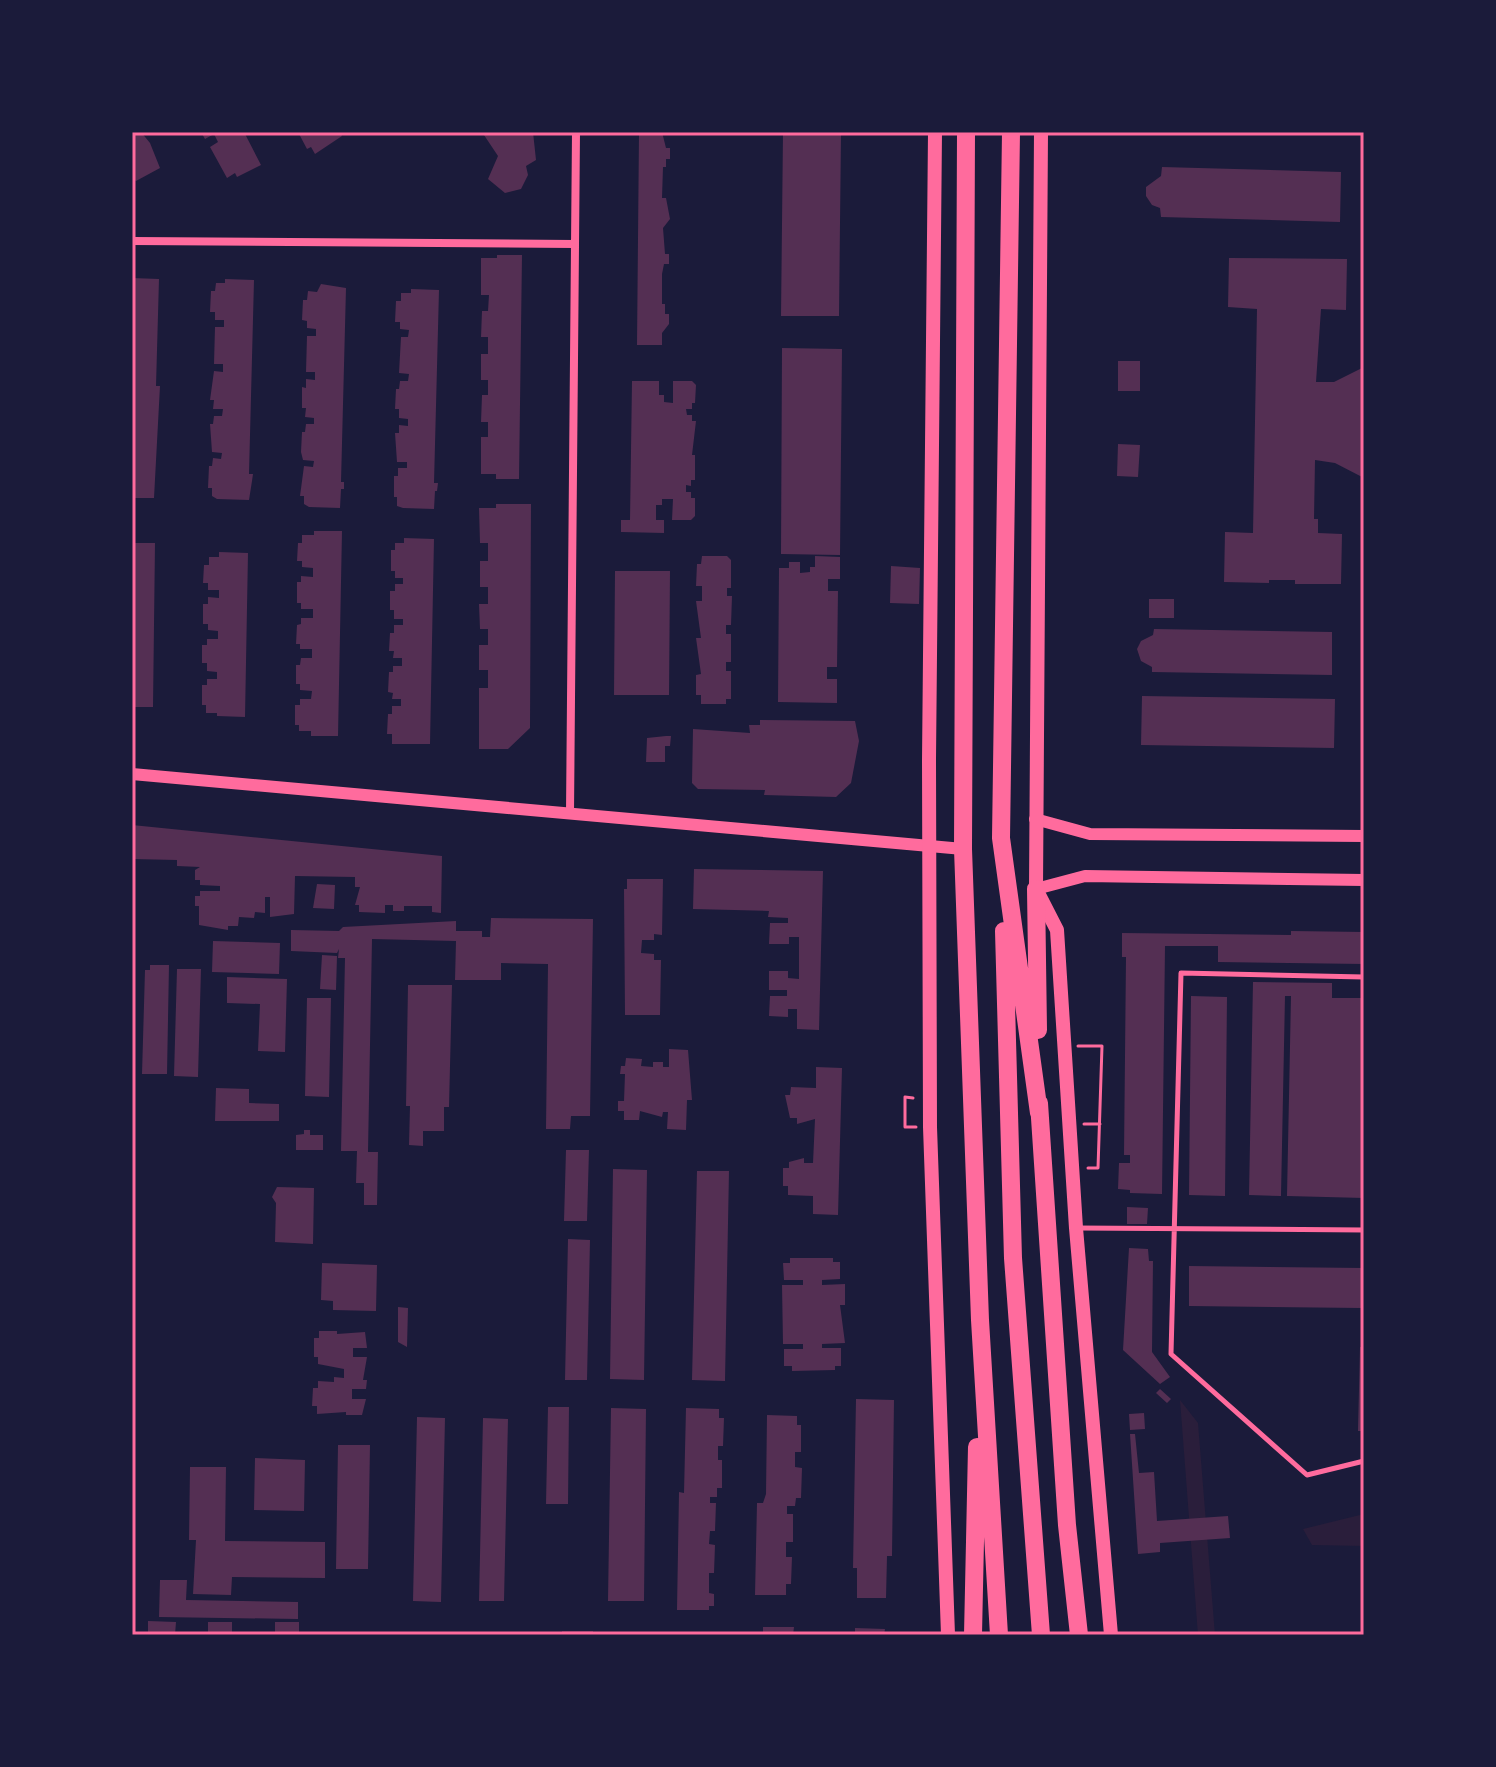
<svg xmlns="http://www.w3.org/2000/svg" width="1496" height="1767" viewBox="0 0 1496 1767" font-family="'DM Sans',sans-serif">
<rect width="100%" height="100%" fill="#1b1b3a"/>
<path fill="#2a1e3b" d="M1180 1400 1198 1423 1215 1635H1198Z
M1364 1514V1546L1312 1545 1303 1529Z"/>
<path fill="#542f53" d="M132 132H141L150 143 160 168 136 181 132 178Z
M201 132H244L261 165 237 177 235 173 227 178 210 147 218 142 214 134 205 139Z
M298 132H340L342 136 315 154 311 147 307 149Z
M482 132H533L536 160 526 166 528 175 521 189 505 193 488 179 498 156Z
M639 132H662L666 148H670V159H666V167H663L662 198H666L670 219 663 228 665 254H669V264H664L662 274V304H665V314H669V324L662 333V345H637Z
M783 132 841 133 839 316H781Z
M1162 167 1341 172 1340 222 1161 217 1160 208 1152 205 1146 196V187L1161 176Z
M497 255H522L519 479H496V474H481V437H488V422H481L482 395H488V380H481V354H488V337H481L482 311H488L489 295H481V258H497Z
M1229 258 1347 259 1346 310 1321 309 1316 382H1334L1364 367V478L1335 463 1315 460 1314 519H1318V533L1342 534 1341 584H1295V580H1269V583L1224 582 1225 532 1253 533 1257 309 1228 307Z
M132 278 159 279 156 386H160L154 498H132Z
M225 279 254 280 249 474H253L252 481 249 500 217 499 212 496V488H208L209 466H212L213 458 221 459 222 453 212 452 210 424H213L214 416H222L223 409H213L214 400H210L214 371 223 372V364H214L215 327H224V320H215V312H210L211 291H215L216 283H225Z
M321 284 346 288 341 482H344V489H341L340 508 309 507 304 504V496H300L304 466 313 467 314 461 303 460 301 452 302 432H305L306 424H314V418L305 417 306 408H302V387L306 388V379L315 380V372H306L307 336H316V329L307 328V321L302 320 303 300H307L308 291 317 292Z
M411 289 439 290 434 483H438L437 491H435L434 509 403 508 397 506V497H394V476H398V468H407V462H397L395 433H399V425L408 426V419L399 418V409H395L396 389H399L400 381H408L409 374 399 373 401 337H408L409 330 400 329V322H395L396 301H401V293H411Z
M782 348 842 349 840 555 781 554Z
M1118 361H1140V391H1118Z
M632 381H659V395H664V402L673 403V381H692L696 385 695 403H692V409H686L687 415H692V421H696L692 455H695V480H691V486L686 485V492H691V498H695V516L691 520H672L673 499H662V505H656V520H664V533L621 532V520H630Z
M1118 444 1140 445 1138 477 1117 476Z
M496 504H531L530 728 508 749H479V688H488V670H479V645H488V629H480L479 604H488V587H480V561H488V543H480L479 508H496Z
M314 531H342L338 736H311V731H299V725H295V705H300V699H311L312 691 300 690V684H296V665H300L301 658H312V649H300V644H296L297 625 301 624V618H313V609H301V603H297V582H301V576L313 577V568L302 567V561H297L298 543H302V535H314Z
M404 538 434 539 430 744H392V734H387L388 714H392V706H401V699H392L393 693 388 692 389 672H393V666H402V658H393L394 651H389L390 633H394V625H403V619H394V610H390V591H395V584H403V578H395V571H391V550H395V543H404Z
M132 543H155L153 707H132Z
M219 552 248 553 245 717 217 716V713H206V705H202V685H207V679H217V672L207 671V663H202V645H207V639H218V631L208 630V624H203V604H208V597L219 598V590H208V583H203L204 565H209V557H219Z
M702 556H727L731 560V588H727V596H732L731 625H726V634H731V662H726V671H731V699H726V704H701V695H696V675L701 674 696 638H701L696 601H702V586H696L697 564H701Z
M815 556 840 557V579H828V591H838L837 667H827V679H837V703L778 702 779 568H789V562H800V573L810 572V567H815Z
M891 566 920 568 919 604 890 603Z
M615 571H670L669 695H614Z
M1149 599H1174V618H1149Z
M1154 629 1332 632V675L1152 672V667L1141 661 1137 649 1141 641 1153 635Z
M1142 696 1335 699 1334 748 1141 745Z
M760 720 855 721 859 741 851 783 836 797 764 795 765 790 698 789 692 783 693 729 750 733 749 725H760Z
M666 736H671L670 746H665V762H646L647 738Z
M132 825 442 856 441 913 432 912V906H404V911H393V905H385V913L359 912V905H355L360 887H355V877L295 876 294 914 270 917V897H265V913L255 912 254 918 239 917 238 926H228V930L199 925V906H195V896H200V891H220V886L200 885V880H195V870L200 867 177 866V860L132 859Z
M694 869 823 871 819 1030 797 1029V1009H788V1017L769 1016 770 996H787V990H769V971H788V978L799 979V937H789V944H769L770 923H788V918L768 917 769 911 693 909Z
M627 879H663L662 935 654 934V940H642L641 953 654 954V960H661L660 1015H625L624 889H627Z
M317 884 335 885 334 909 313 908Z
M491 918 593 919 590 1116H571L570 1129H546L548 964 501 963V980H455L456 941 372 939 368 1152H378L377 1205H364V1183H356L357 1151H341L345 958H338L339 949 337 953 291 951V930L339 931 343 927 456 921V931H482V937H490Z
M1291 931 1364 932V964L1218 962V946H1165L1162 1194 1130 1193V1190L1118 1189 1119 1163H1130V1155H1124L1126 957H1122V933L1291 935Z
M213 941 280 943 279 974 212 972Z
M322 955 337 956 336 990 320 989Z
M150 965H169L167 1074H142L145 970H150Z
M177 969H201L198 1077 174 1076Z
M227 977 287 979 285 1052 258 1051 260 1004 227 1003Z
M1253 982 1332 983V998H1364V1198L1287 1196 1291 996H1285L1281 1196 1249 1195Z
M408 985H452L449 1107H444V1131H423V1146L409 1145 410 1106H406Z
M1191 996 1227 997 1225 1196 1189 1195Z
M307 998H331L329 1097 305 1096Z
M669 1049 688 1050 692 1100H687L686 1130 667 1129 668 1112H663L662 1117 640 1111 639 1120H624V1111H618V1101H624L625 1074H620L621 1066H625L626 1058 642 1059 641 1066 653 1067V1062H663V1067H669Z
M816 1067 842 1068 838 1215 813 1214V1196L788 1195V1186H783V1168H789V1162L804 1158V1163H813L815 1119 797 1124V1118H790L785 1095H790L791 1087 816 1088Z
M216 1088 249 1089V1103L279 1104V1121H215Z
M304 1130H310V1135H323V1150H296V1135L304 1134Z
M566 1150H589L587 1221H564Z
M613 1169 647 1170 644 1380 610 1379Z
M697 1171H729L725 1381 692 1380Z
M277 1187 314 1188 313 1244 275 1242 276 1203 272 1197Z
M1127 1207 1148 1208 1147 1224H1127Z
M568 1239 590 1240 587 1380H565Z
M1129 1248 1148 1249 1149 1261H1153L1152 1352 1170 1377 1160 1384 1123 1350Z
M790 1258H833V1262H840V1279L822 1280V1285L845 1284V1305H840L845 1343 822 1344V1348H841V1366H835V1370L792 1371V1366H784V1349H803V1344H783L782 1285H803V1280H784L783 1263H790Z
M322 1263 377 1265 376 1311 333 1310V1301L321 1300Z
M1189 1266 1364 1268V1328H1361V1308L1189 1306Z
M398 1307 408 1308 407 1347 398 1342Z
M319 1331H337V1334L365 1332 367 1348H353V1357H367L363 1380H367L366 1389H352V1399H366L362 1415H346V1412L317 1414V1406H312L313 1388H318V1381L334 1382V1377L344 1378V1369L318 1364V1357H314V1338H319Z
M1360 1347H1364V1431H1358Z
M1160 1389 1171 1399 1167 1403 1156 1393Z
M856 1399 894 1400 892 1556H887L886 1598H857V1568H853Z
M548 1407H569L568 1504H546Z
M611 1408 646 1409 644 1601H608Z
M686 1408 719 1409V1418H724L723 1446H718V1460H722V1488H717V1497H710V1503H716L715 1531H710L709 1544 715 1545 714 1573H709V1593L714 1594V1606H709V1610H677L679 1492 684 1493Z
M1144 1413 1145 1429 1130 1430 1129 1414Z
M767 1415 797 1416V1425H801V1452H795V1467L802 1468 801 1498H796L795 1506H787V1514H793V1542H786V1557H792L791 1584H786V1595H755L757 1503H763L766 1494Z
M417 1417 445 1418 441 1602 413 1601Z
M483 1418 508 1419 504 1601H479Z
M1130 1434H1135L1139 1473 1154 1472 1157 1521 1228 1516 1230 1538 1160 1543V1552L1138 1554Z
M338 1445H370L368 1569H336Z
M255 1458 305 1460 304 1511 254 1510Z
M190 1467H226L225 1541 325 1542V1578L232 1577 231 1595 193 1594 196 1540H189Z
M160 1580H187L186 1600 298 1602V1619L159 1617Z
M148 1621 176 1622 175 1635H148Z
M208 1622H232V1635H208Z
M275 1622H299V1635H275Z
M763 1627H794L793 1635H763Z
M855 1628 885 1629 884 1635H855Z
M562 1631H593V1635H562Z"/>
<g fill="none" stroke-linecap="round" stroke-linejoin="round">
<path stroke="#ff6b9d" stroke-width="3" d="M1078 1046H1102L1098 1168H1088
M913 1098 905 1097V1127H916
M1084 1124H1100"/>
<path stroke="#ff6b9d" stroke-width="5" d="M1364 977 1181 973 1171 1354 1307 1475 1364 1461
M1077 1228 1364 1230"/>
<path stroke="#ff6b9d" stroke-width="8" d="M132 241 575 244
M570 813 576 132"/>
<path stroke="#ff6b9d" stroke-width="12" d="M132 774 963 849
M1035 819 1090 834 1364 836
M1036 889 1085 876 1364 880"/>
<path stroke="#ff6b9d" stroke-width="14" d="M935 132 929 760 930 1127 948 1635
M1041 132 1036 889 1057 930 1076 1228 1111 1635"/>
<path stroke="#ff6b9d" stroke-width="18" d="M966 132 963 849 980 1320 999 1635
M1011 132 1001 838 1039 1113
M1036 889 1038 1030
M1004 931 1013 1258 1041 1635
M1039 1103 1067 1525 1079 1635
M973 1635 977 1447"/>
</g>
<rect width="1496" height="1767" fill="none" stroke="#1b1b3a" stroke-width="268"/>
<rect x="134" y="134" width="1228" height="1499" fill="none" stroke="#ff6b9d" stroke-width="3"/>
</svg>
